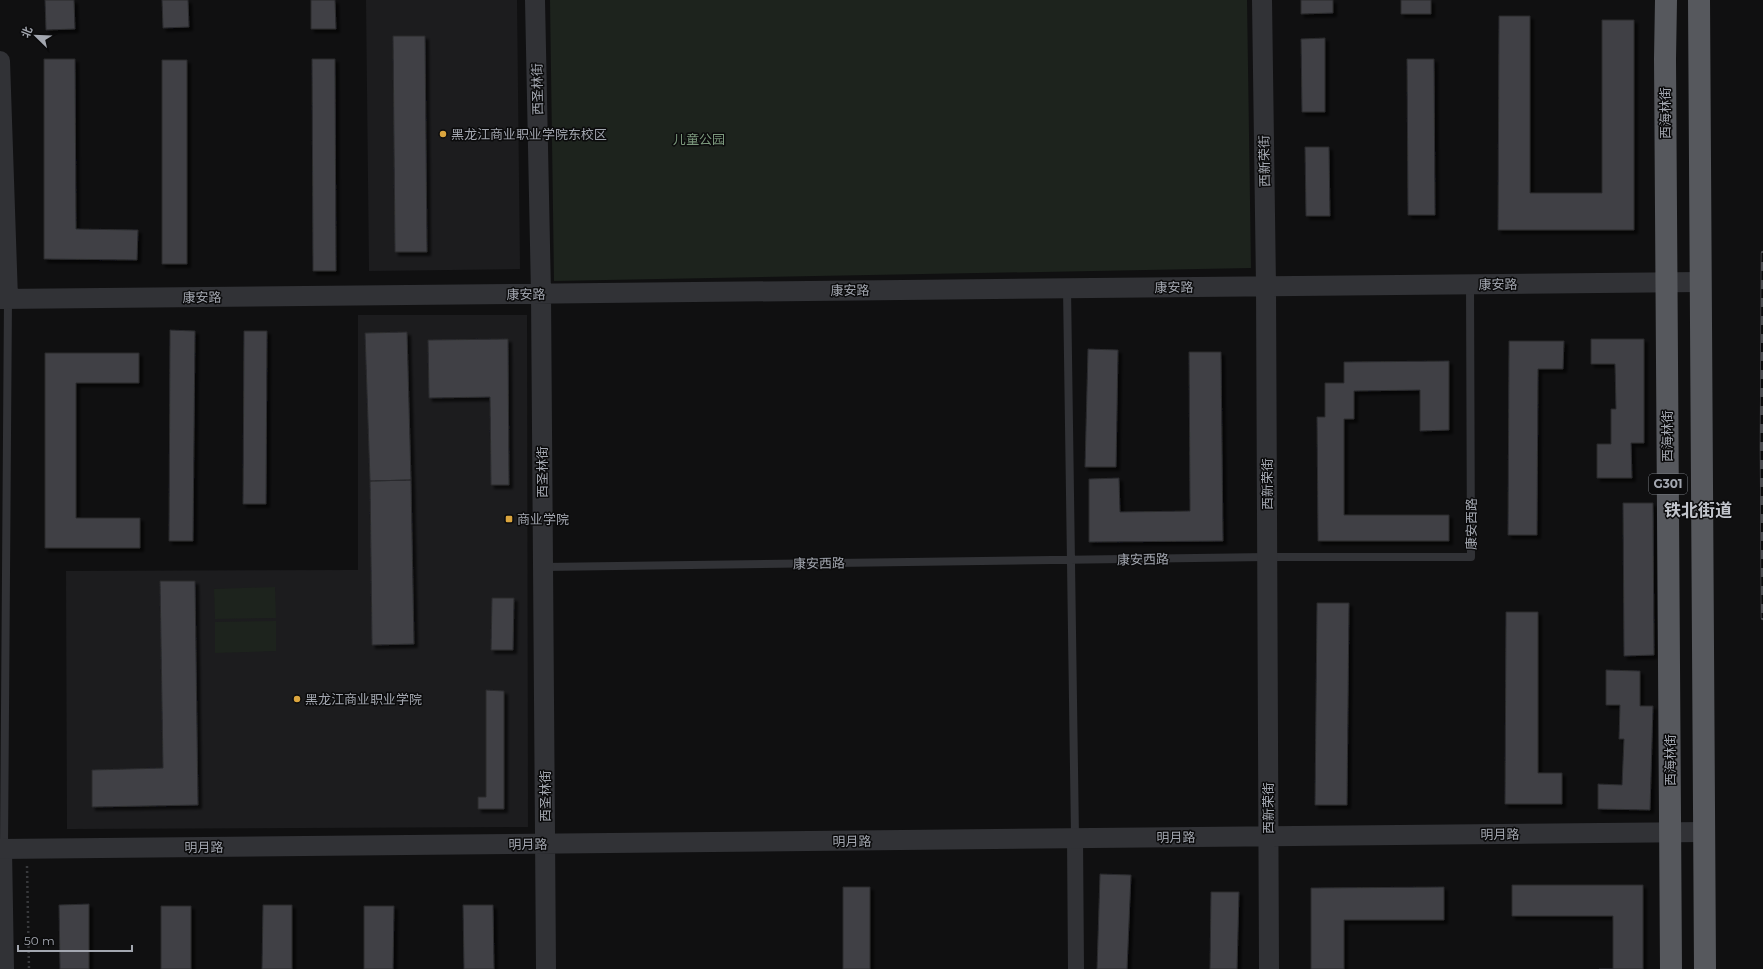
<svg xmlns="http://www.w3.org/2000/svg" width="1763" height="969" viewBox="0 0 1763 969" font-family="Montserrat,'Noto Sans SC',sans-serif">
<defs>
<filter id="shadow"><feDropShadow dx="3.5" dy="3.5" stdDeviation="1" flood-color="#0009"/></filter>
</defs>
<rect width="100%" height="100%" fill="#101011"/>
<path fill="#1c1c1e" d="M366 0H517L520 269 369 271Z
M358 315H527L528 827 67 829 66 571 358 570Z"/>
<path fill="#1d231d" d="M550 0H1247L1251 268 554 281Z
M275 587 276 618 215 619 214 589Z
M276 621V651L215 653V622Z"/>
<path fill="#3f4044" stroke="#2a2a2d" filter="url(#shadow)" d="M45 0H74L75 29 46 30Z
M162 0H188L189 27 163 28Z
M311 0H335L336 29H311Z
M1301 0H1333V13L1301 14Z
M1401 0H1431V14H1401Z
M1499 16H1530V193H1602V20H1634V230H1498Z
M393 36H425L427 252H395Z
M1325 38V112H1302L1301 39Z
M44 59H75L76 229 138 230 137 260 44 259Z
M312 59H335L336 271H313Z
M1407 59H1434L1435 215H1408Z
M162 60H187V264H162Z
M1305 147H1329L1330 216H1306Z
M170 330 195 331 193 541H169Z
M244 331H267L266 504H243Z
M407 332 411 480 370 481 365 333Z
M508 339 509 485H491L490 397 429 398 428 340Z
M1591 339H1644V443H1631L1632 478H1597V444H1611V409H1616L1615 364H1591Z
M1509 341H1564L1563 369H1538L1537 535H1508Z
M1088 349 1118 350 1116 467H1085Z
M1189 352H1221L1223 541 1089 542V479L1119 478 1120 512 1190 511Z
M45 353H139V383H76V518H140V548H45Z
M1449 361V430L1420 431V390L1354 391V419H1344V515H1449V541H1318L1317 417H1325V383H1344V362Z
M411 480 414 644 372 645 370 481Z
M1623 503H1653L1654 655 1624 656Z
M160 581H195L198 805 92 807V770L163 768Z
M492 598H514L513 650H491Z
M1317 603H1349L1347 805H1315Z
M1506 612H1538V773H1562V804H1505Z
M1606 670 1640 671V706H1653L1650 810 1598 809V784L1622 785 1624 739H1619L1620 705H1606Z
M486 690 504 691V809H478V797H486Z
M1100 874 1131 875 1127 969H1097Z
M1512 885H1643V969H1599H1613V916H1512Z
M843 887H870V969H843Z
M1444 887V920H1344V969H1311V888Z
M1211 892H1239L1237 969H1210Z
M89 904V969H60L59 905Z
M263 905H292V969H262Z
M463 905H493L494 969H464Z
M161 906H191V969H161Z
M364 906H394L393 969H364Z"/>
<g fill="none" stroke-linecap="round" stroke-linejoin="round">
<path stroke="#38393c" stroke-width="2.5" stroke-dasharray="2 3" stroke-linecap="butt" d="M27 866 29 969"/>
<path stroke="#313236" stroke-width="8" d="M1067 288 1075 837
M543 567 1267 557H1471L1470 284
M4 848 8 299"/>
<path stroke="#313236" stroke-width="16" d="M1075 838 1076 969
M4 849 6 969"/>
<path stroke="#313236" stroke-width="20" d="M535 0 541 294 546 969
M1262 0 1266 286 1269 969
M0 61 8 299
M0 299 1700 282
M0 849 1704 832"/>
<path stroke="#56585d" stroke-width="22" d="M1666 0 1665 59 1671 969
M1699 0 1705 969"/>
<g stroke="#4b4c50" stroke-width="4.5">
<path id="rail" d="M1763 253 1762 447 1763 618"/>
</g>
<use href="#rail" stroke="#0b0b0c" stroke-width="3" stroke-dasharray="9" stroke-linecap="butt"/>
</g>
<g fill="#dba53e" stroke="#0b0b0c" stroke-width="1.5">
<circle cx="443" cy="134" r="4"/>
<rect x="505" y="515" width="8" height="8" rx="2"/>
<circle cx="297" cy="699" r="4"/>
</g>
<g text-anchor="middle" stroke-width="3" stroke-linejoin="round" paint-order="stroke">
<rect fill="#0b0b0c" stroke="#75787f" stroke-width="1" x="1649" y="474" width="38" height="20" rx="3"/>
<g font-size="12" font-weight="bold" fill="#a3a7b0">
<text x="1668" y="488">G301</text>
</g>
<g font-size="13" fill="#a3a7b0" stroke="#0b0b0c">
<text transform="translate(537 89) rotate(-91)" y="5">西圣林街</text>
<text transform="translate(1665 113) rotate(-90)" y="5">西海林街</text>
<text transform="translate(1264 161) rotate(-91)" y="5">西新荣街</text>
<text transform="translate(1498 284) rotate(-1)" y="5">康安路</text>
<text transform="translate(1174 287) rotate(-1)" y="5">康安路</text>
<text transform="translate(850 290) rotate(-1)" y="5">康安路</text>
<text transform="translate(526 294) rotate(-1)" y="5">康安路</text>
<text transform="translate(202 297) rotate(-1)" y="5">康安路</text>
<text transform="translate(1667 436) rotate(-90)" y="5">西海林街</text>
<text transform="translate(542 472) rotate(-90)" y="5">西圣林街</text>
<text transform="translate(1267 484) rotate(-90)" y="5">西新荣街</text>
<text transform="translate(1471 524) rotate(-90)" y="5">康安西路</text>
<text transform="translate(1143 559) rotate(-1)" y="5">康安西路</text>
<text transform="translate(819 563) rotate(-1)" y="5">康安西路</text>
<text transform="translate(1670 760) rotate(-90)" y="5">西海林街</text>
<text transform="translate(545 796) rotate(-90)" y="5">西圣林街</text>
<text transform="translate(1268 808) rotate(-90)" y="5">西新荣街</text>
<text transform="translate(1500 834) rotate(-1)" y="5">明月路</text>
<text transform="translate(1176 837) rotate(-1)" y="5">明月路</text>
<text transform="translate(852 841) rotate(-1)" y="5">明月路</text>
<text transform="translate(528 844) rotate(-1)" y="5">明月路</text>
<text transform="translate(204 847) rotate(-1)" y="5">明月路</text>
</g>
<g font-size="13" fill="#a3a7b0" stroke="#0b0b0c" text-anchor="start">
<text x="451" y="139">黑龙江商业职业学院东校区</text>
<text x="517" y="524">商业学院</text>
<text x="305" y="704">黑龙江商业职业学院</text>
</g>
<g font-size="13" fill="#7c997d" stroke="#0b0b0c">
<text x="699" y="144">儿童公园</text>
</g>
<g font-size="17" font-weight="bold" fill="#c3c6cd" stroke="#0b0b0c">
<text x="1698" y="516">铁北街道</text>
</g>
</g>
<g transform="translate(36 36) rotate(293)" stroke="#0b0b0c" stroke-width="3" paint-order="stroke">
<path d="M0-3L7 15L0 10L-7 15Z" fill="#a3a7b0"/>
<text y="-6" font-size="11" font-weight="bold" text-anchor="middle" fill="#a3a7b0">北</text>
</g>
<path d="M18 945v6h114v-6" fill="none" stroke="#a3a7b0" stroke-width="2"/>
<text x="24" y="945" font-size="12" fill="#a3a7b0" stroke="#0b0b0c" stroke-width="3" paint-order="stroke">50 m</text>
</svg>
